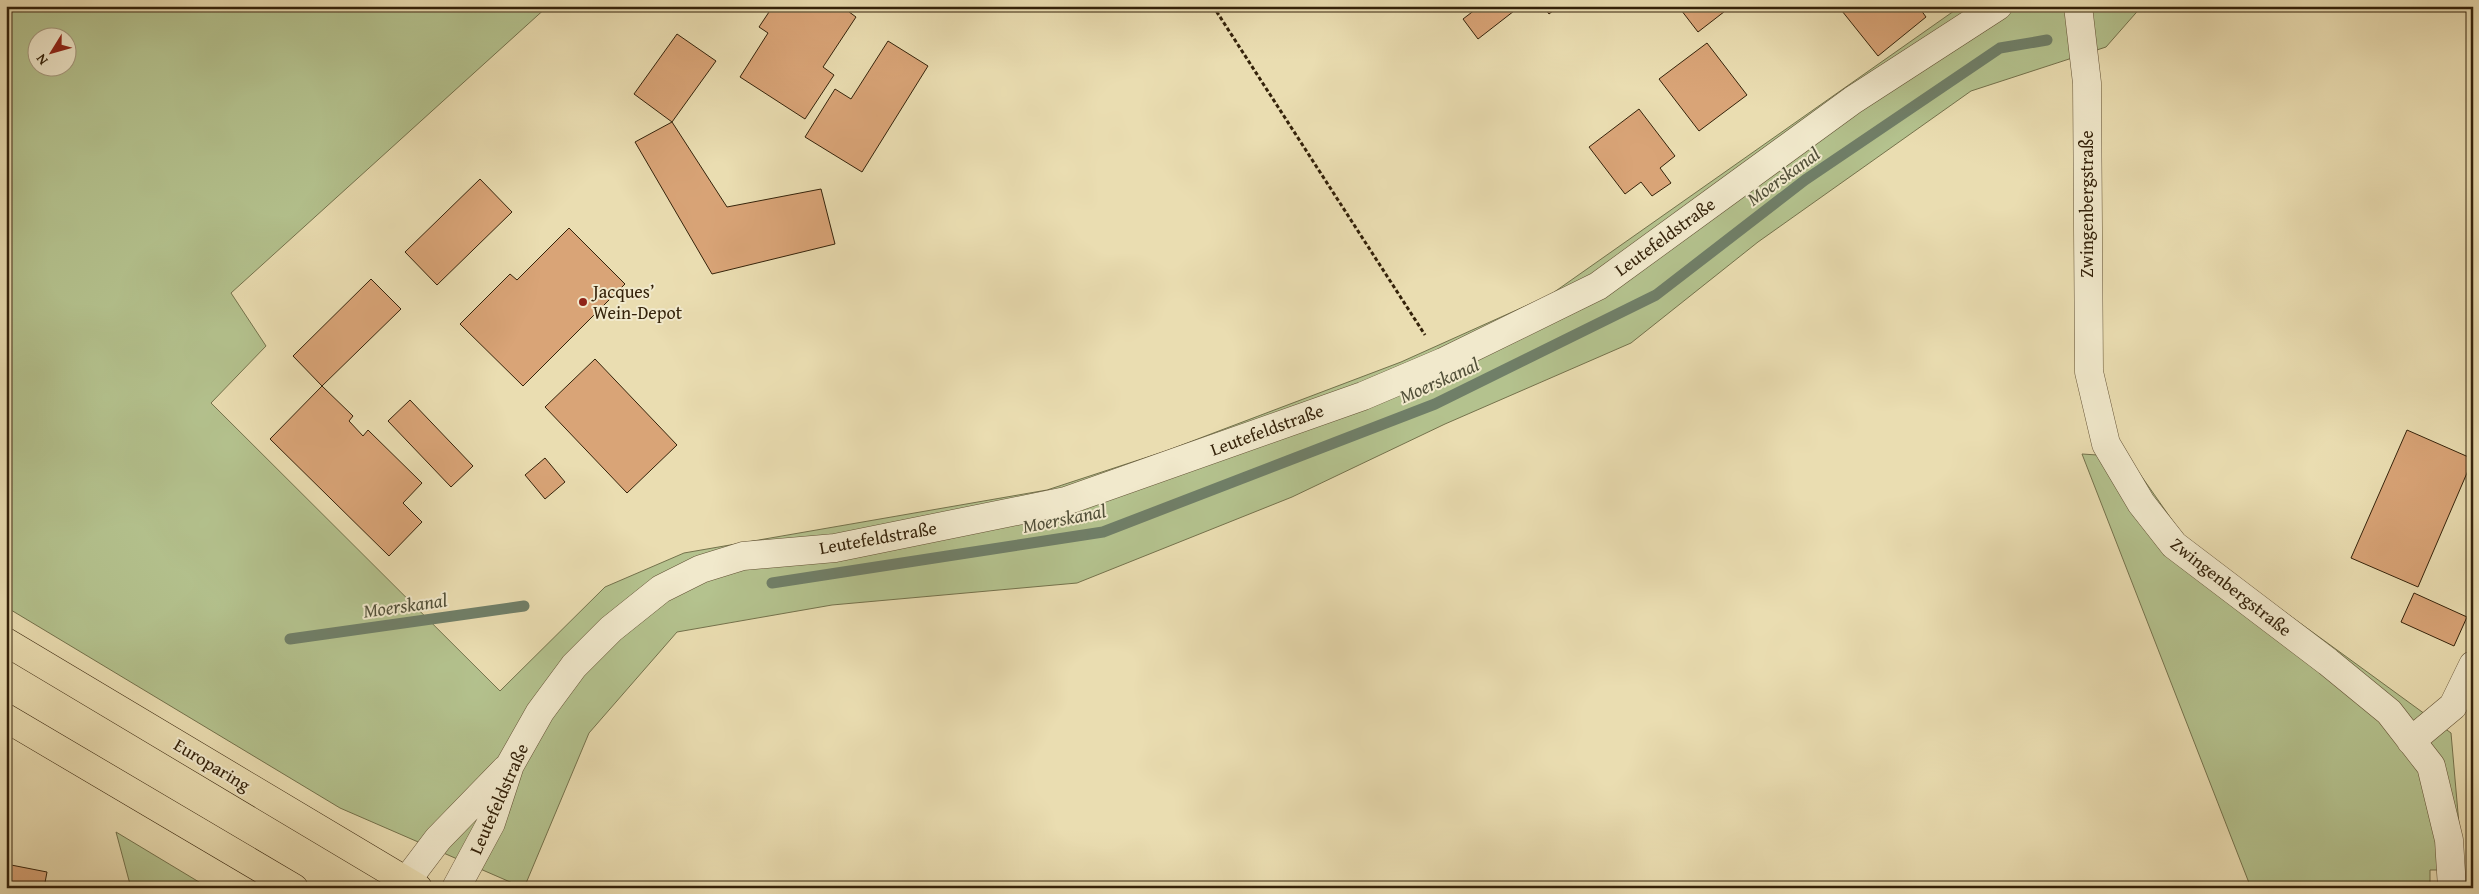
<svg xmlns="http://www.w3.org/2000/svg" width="2479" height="894" viewBox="0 0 2479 894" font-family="'Gentium Book Plus',serif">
<rect width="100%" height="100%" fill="#eaddb1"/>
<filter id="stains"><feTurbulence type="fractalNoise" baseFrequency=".004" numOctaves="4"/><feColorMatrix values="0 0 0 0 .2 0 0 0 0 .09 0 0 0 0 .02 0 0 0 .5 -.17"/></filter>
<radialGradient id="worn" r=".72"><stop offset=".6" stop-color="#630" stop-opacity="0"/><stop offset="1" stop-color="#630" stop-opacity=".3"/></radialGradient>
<path fill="#b4c28e" stroke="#74724c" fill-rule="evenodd" d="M6 6H548L231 293 266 346 211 403 500 691 605 587 684 553 1047 490 1166 451 1401 362 1550 295 1961 6H2142L2106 47 1971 91 1758 242 1631 343 1445 424 1292 497 1077 583 832 605 677 632 589 733 524 888 340 808 6 607ZM38 38H68V68H38Z
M2082 454 2128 457 2186 540 2451 733 2463 870H2430V888H2251Z
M116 832 209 888H131Z"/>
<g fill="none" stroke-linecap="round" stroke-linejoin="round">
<path stroke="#707f68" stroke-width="11" d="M772 583 1103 532 1435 404 1656 295 1805 180 2000 48 2047 40
M290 639 524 606"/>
</g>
<path fill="#d9a477" stroke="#34220a" d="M773 6H841L856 17 823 67 834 75 805 119 740 77 768 33 759 27Z
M1480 6H1510L1514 11 1478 39 1463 19Z
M1543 6H1559L1549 14Z
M1678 6H1727L1729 8 1698 32Z
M1838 6H1918L1926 17 1878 56Z
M677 34 716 61 672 122 634 94Z
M888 41 928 66 862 172 805 137 835 89 851 99Z
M1707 43 1747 95 1699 131 1659 79Z
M1639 109 1675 156 1660 168 1671 183 1652 196 1641 182 1625 194 1589 147Z
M672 122 727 207 821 189 835 244 712 274 635 142Z
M480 179 512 212 437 285 405 252Z
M569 228 625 284 523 386 460 324 510 274 517 280Z
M371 279 401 309 322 386 293 356Z
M595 359 677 445 627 493 545 407Z
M322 386 353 416 349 421 363 436 368 430 422 483 403 503 422 522 389 556 270 439Z
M410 400 473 466 451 487 388 421Z
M2407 430 2473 459 2418 587 2351 558Z
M545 458 565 482 545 499 525 475Z
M2414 593 2467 617 2454 646 2401 622Z
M6 864 47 872 44 888H6Z"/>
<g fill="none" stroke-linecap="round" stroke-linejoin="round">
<g stroke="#625134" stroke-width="29">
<path id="minor" d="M2078 6 2087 83 2089 372 2106 444 2141 503 2174 545 2328 662 2389 712 2431 766 2449 840 2452 888
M2411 741 2453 706 2473 665
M401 888 438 839 506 769
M456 888 491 823 510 765 540 712 574 666 611 629 661 589 701 569 743 556 835 548 1066 501 1363 396 1443 362 1598 286 1853 100 1998 6"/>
</g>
<g stroke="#34220a" stroke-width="29">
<path id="major" d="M6 642 418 888
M6 718 294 888"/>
</g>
<path stroke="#34220a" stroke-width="3" stroke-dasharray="4 2.5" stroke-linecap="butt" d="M1213 6 1425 335"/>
<use href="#minor" stroke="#f1e9cc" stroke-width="28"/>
<use href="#major" stroke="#eaddb1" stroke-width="28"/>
</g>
<circle fill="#8f2418" stroke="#f1e9cc" stroke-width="2" cx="583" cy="302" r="5"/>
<g text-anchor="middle" stroke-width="4" stroke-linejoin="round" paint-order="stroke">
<g font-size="18" fill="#34220a" stroke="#f1e9cc">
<text transform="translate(2087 204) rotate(-90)" y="6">Zwingenbergstraße</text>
<text transform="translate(1665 237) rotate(-36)" y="6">Leutefeldstraße</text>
<text transform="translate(1267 430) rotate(-20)" y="6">Leutefeldstraße</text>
<text transform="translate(878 538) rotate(-10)" y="6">Leutefeldstraße</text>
<text transform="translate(2231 587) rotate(38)" y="6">Zwingenbergstraße</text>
<text transform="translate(212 765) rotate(31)" y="6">Europaring</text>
<text transform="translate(499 799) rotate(-66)" y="6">Leutefeldstraße</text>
</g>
<g font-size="18" fill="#34220a" stroke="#f1e9cc" text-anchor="start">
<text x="593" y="298">Jacques’<tspan x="593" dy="21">Wein-Depot</tspan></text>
</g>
<g font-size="19" font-style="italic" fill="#525039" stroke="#f1e9cc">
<text transform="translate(1783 176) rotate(-36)" y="7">Moerskanal</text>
<text transform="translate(1439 380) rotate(-24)" y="7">Moerskanal</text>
<text transform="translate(1064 518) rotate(-11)" y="7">Moerskanal</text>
<text transform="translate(405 605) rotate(-8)" y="7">Moerskanal</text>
</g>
</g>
<rect width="2479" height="894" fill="none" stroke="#eaddb1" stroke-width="25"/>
<rect x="8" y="8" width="2464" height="879" fill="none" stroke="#34220a" stroke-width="2.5"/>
<rect x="12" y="12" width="2454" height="869" fill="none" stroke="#34220a"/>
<g transform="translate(52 52) rotate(233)"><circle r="24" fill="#f1e9cc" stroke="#a5997e"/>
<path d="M0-4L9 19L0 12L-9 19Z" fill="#8f2418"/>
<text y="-8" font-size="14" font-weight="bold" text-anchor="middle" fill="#34220a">N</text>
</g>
<rect width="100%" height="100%" filter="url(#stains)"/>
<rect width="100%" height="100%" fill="url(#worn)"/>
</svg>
